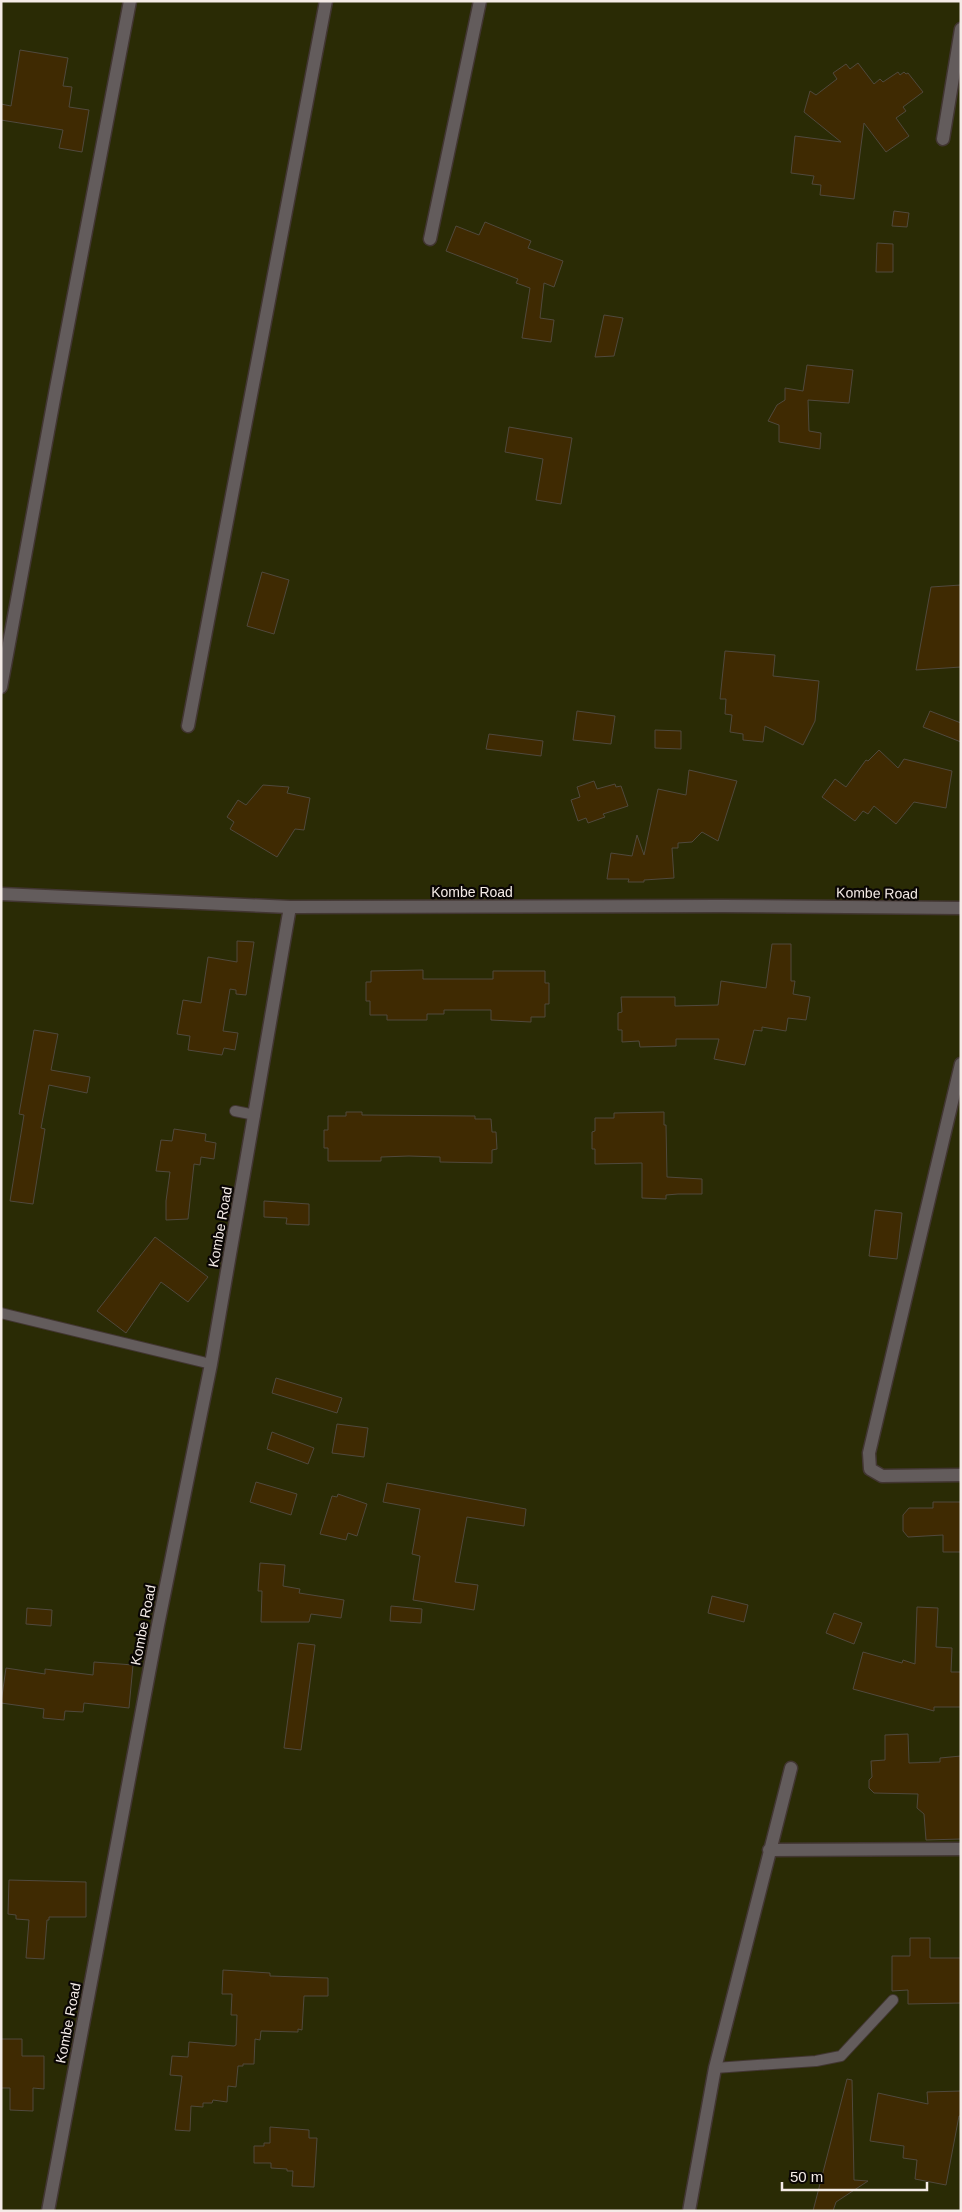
<svg xmlns="http://www.w3.org/2000/svg" width="962" height="2212" viewBox="0 0 962 2212" font-family="Helvetica,sans-serif">
<rect width="100%" height="100%" fill="#251914"/>
<path fill="#2a2b05" d="M1 1H961V2211H1Z"/>
<path fill="#3f2a02" stroke="#50493d" d="M20 50 68 58 63 86 72 87 69 107 89 110 82 152 59 148 63 130 1 120V104L11 106Z
M858 63 874 84 880 79 883 82 898 72 900 75 904 72 906 74 908 73 923 92 903 107 906 111 896 118 909 136 886 152 864 123 854 199 820 195 821 185 812 184 814 176 791 173 795 136 841 142 804 112 810 91 816 95 837 79 833 73 846 64 850 69Z
M894 211 909 213 907 227 892 226Z
M485 222 531 241 528 248 563 261 554 287 544 283 540 318 554 320 551 342 522 338 530 288 516 283 518 279 446 251 456 226 479 235Z
M877 243 893 244V272H876Z
M604 315 623 318 614 356 595 357Z
M807 365 853 370 849 403 808 400 809 431 821 433 820 449 779 442V425L768 421 777 405 785 400V388L803 391Z
M509 427 572 438 561 504 536 500 543 459 505 452Z
M262 572 289 580 274 634 247 626Z
M961 585V667L916 670 931 587Z
M725 651 775 655 773 676 819 681 815 721 803 745 765 726 763 742 743 740V734L730 732 732 715 725 714 726 699H720Z
M577 711 615 716 611 744 573 740Z
M930 711 961 723V742L923 727Z
M655 730 681 731V749L655 748Z
M489 734 543 741 541 756 486 749Z
M879 750 898 768 904 759 952 771 946 808 914 802 896 824 874 806 868 814 863 811 855 821 822 797 835 779 846 787 866 760 868 761Z
M689 770 737 781 718 841 702 832 692 842 678 843V848H672L674 878 644 880V882H628L629 879H607L611 853 632 856 637 835 644 855 658 789 686 795Z
M594 781 597 789 615 784 616 787 621 786 628 806 603 814 605 817 588 823 586 818 578 821 571 800 580 797 577 787Z
M263 785 289 787 287 793 310 798 304 830 295 829 277 857 230 829 234 822 227 817 238 800 246 805Z
M237 941 254 942 246 995 236 994V990L230 989 223 1031 238 1033 235 1050 224 1048 222 1055 188 1050 190 1036 177 1034 183 1000 201 1003 208 957 237 962Z
M772 944H791V981H795L793 994 810 997 806 1020 788 1018 786 1031 762 1027V1031L754 1030 745 1065 714 1059 719 1039H676V1046L640 1047 639 1041 622 1042V1030H618V1013L622 1012 621 997H675V1006L718 1005 721 981 766 988Z
M423 970V979H493V971H545V983H549V1004H545V1017H531V1022L491 1020V1010H444V1014H427V1020H387V1015H370V1001H366V982H371V971Z
M34 1030 58 1034 51 1070 90 1077 87 1093 49 1085 41 1128 45 1129 33 1204 10 1201 24 1115 19 1114Z
M346 1112H362V1115L475 1116V1119H491L492 1132H496L497 1149 492 1150V1163L440 1162V1157L409 1156 381 1157V1161H328V1148H324V1130H328V1116H346Z
M664 1112V1125H666L667 1177 702 1179V1194H678L666 1195V1199L642 1198V1163L595 1164V1149H592V1132L595 1131V1118H614V1113Z
M174 1129 206 1134 205 1141 216 1143 214 1159 201 1157 200 1165 194 1164 188 1219 166 1220V1201L170 1172 156 1171 161 1140 172 1141Z
M264 1201 309 1204V1225L286 1224 287 1218 264 1217Z
M875 1210 902 1213 897 1259 869 1256Z
M155 1237 208 1277 188 1302 161 1282 126 1333 97 1311Z
M276 1378 342 1398 337 1413 272 1393Z
M337 1424 368 1428 364 1457 332 1453Z
M272 1432 314 1448 308 1464 267 1449Z
M256 1482 297 1494 291 1515 250 1502Z
M387 1483 526 1509 524 1526 467 1517 455 1582 478 1585 474 1610 413 1600 420 1556 412 1554 420 1509 383 1502Z
M338 1494 367 1504 357 1536 348 1533 346 1540 320 1534 332 1496 337 1497Z
M933 1502H961V1552H943V1535L908 1537 903 1531V1515L909 1508H933Z
M260 1563 285 1565 283 1586 300 1589 299 1593 344 1600 341 1618 311 1614 309 1622H261L262 1591H258Z
M712 1596 748 1605 744 1622 708 1613Z
M391 1606 422 1609 421 1623 390 1621Z
M917 1607 938 1608 936 1647 952 1648 951 1672H961V1707H934V1711L853 1689 863 1652 902 1663 903 1660 915 1664Z
M27 1608 52 1610 51 1626 26 1624Z
M834 1613 862 1623 854 1644 826 1633Z
M298 1643 315 1645 301 1750 284 1748Z
M94 1662 133 1665 129 1708 84 1703 83 1712 65 1711 64 1720 43 1718 44 1709 1 1703 6 1668 45 1674V1669L93 1675Z
M908 1734 909 1763 940 1762V1758L961 1756V1839L926 1840 924 1814 917 1808 918 1794 874 1793 869 1788V1780L872 1777 871 1761 885 1760V1735Z
M9 1880 86 1882V1917H49V1920H47L44 1959 26 1958 29 1920 16 1919V1915L8 1914Z
M910 1938H930V1958H961V2003L908 2004V1990L892 1991V1956H910Z
M223 1970 270 1973V1976L328 1978V1996H304L302 2030 298 2029V2032L261 2031 260 2040 255 2039 254 2064H243V2066H238L236 2087 228 2086 227 2102 213 2100 212 2103H203V2107L191 2106 190 2131 175 2130 182 2076 170 2075 172 2056 188 2057 189 2042 234 2046 236 2045 237 2015H231L232 1994H222Z
M1 2039H22V2056H44V2089L33 2088V2111L10 2110V2088H1Z
M847 2079 852 2080 854 2180 868 2181 836 2202 833 2211H813Z
M961 2091V2116H959L946 2185 915 2179 917 2160 903 2158 904 2146 870 2141 878 2093 928 2104 927 2092Z
M270 2127 309 2130V2138H317L314 2187 292 2186 293 2171H287V2169L271 2168V2163H254V2146H264V2143H270Z"/>
<g fill="none" stroke-linecap="round" stroke-linejoin="round">
<g stroke="#423632" stroke-width="12">
<path id="service" d="M235 1111 255 1115
M1 1313 211 1364
M715 2068 816 2061 841 2056 893 2000"/>
</g>
<g stroke="#423632" stroke-width="15">
<path id="minor" d="M943 139 961 29
M430 239 480 1
M1 687 56 388 130 1
M188 726 326 1
M1 894 290 907
M961 1064 869 1453 870 1469 882 1476 961 1475
M769 1850 961 1849
M48 2211 158 1625 211 1364 290 907 723 906 961 908
M689 2211 715 2068 791 1768"/>
</g>
<use href="#service" stroke="#635c5c" stroke-width="10"/>
<use href="#minor" stroke="#635c5c" stroke-width="12"/>
</g>
<g text-anchor="middle" stroke-width="4.5" stroke-linejoin="round" paint-order="stroke">
<g font-size="14" fill="#f4ebe7" stroke="#0a0604">
<text x="472" y="897">Kombe Road</text>
<text transform="translate(877 893) rotate(1)" y="5">Kombe Road</text>
<text transform="translate(220 1227) rotate(-80)" y="5">Kombe Road</text>
<text transform="translate(143 1625) rotate(-79)" y="5">Kombe Road</text>
<text transform="translate(68 2023) rotate(-79)" y="5">Kombe Road</text>
</g>
</g>
<rect width="962" height="2212" fill="none" stroke="#f4ebe7" stroke-width="5"/>
<path d="M782 2182v8h145v-8" fill="none" stroke="#f4ebe7" stroke-width="2.5"/>
<text x="790" y="2182" font-size="15" fill="#f4ebe7" stroke="#0a0604" stroke-width="4" paint-order="stroke">50 m</text>
</svg>
